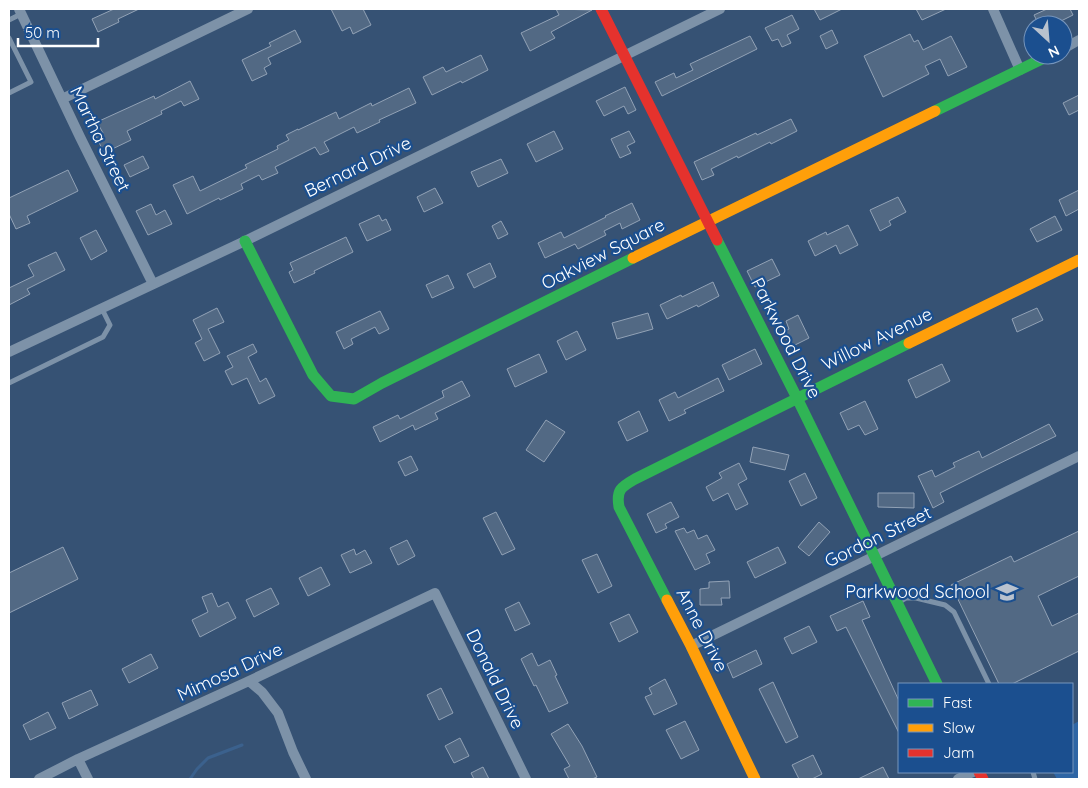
<svg xmlns="http://www.w3.org/2000/svg" width="1088" height="788" viewBox="0 0 1088 788" font-family="Quicksand,sans-serif">
<rect width="100%" height="100%" fill="#365274"/>
<path fill="#2f66a5" d="M1079 721V779H1057L1053 772H1072V725Z"/>
<g fill="none" stroke-linecap="round" stroke-linejoin="round">
<path stroke="#3b618d" stroke-width="3" d="M190 779 197 769 208 758 242 745"/>
</g>
<path fill="#526984" stroke="#92a2b6" d="M114 9H139L118 19 119 22 98 32 92 19Z
M331 9H363L371 25 353 34 350 27 342 31Z
M556 9 592 10 551 32 555 38 530 51 521 33 559 15Z
M814 9H842L820 20Z
M916 9H946L922 20Z
M1047 9H1070L1073 15 1053 25H1039L1034 15Z
M792 15 799 29 787 35 791 43 782 47 778 39 772 41 765 28Z
M295 30 301 42 268 58 271 64 264 68 267 74 252 81 242 60 271 46 269 43Z
M832 30 838 43 826 49 820 36Z
M910 34 914 42 918 40 923 50 951 36 967 67 948 76 940 59 925 66 929 74 883 97 864 56Z
M750 36 757 49 662 96 655 82 674 73 676 78 693 70 690 64Z
M481 55 488 70 462 83 461 81 432 95 423 77 443 67 446 72Z
M190 81 199 99 184 106 181 101 161 111 162 114 127 131 131 140 104 153 96 136 103 133 97 122 154 96 155 99Z
M625 87 636 110 628 114 624 106 604 116 596 101Z
M409 88 416 103 379 120 380 122 357 133 354 127 324 142 329 151 320 155 315 147 275 167 278 173 262 180 259 175 241 184 243 189 220 200 219 198 187 214 173 185 193 176 200 191 247 168 245 165 278 149 277 146 289 140 286 135 298 129V130L336 112 339 119 371 103 372 106Z
M1079 95V110L1069 115 1063 103Z
M791 119 797 131 771 144 770 142 738 158 737 156 711 169 714 175 702 180 694 162 756 133 757 135Z
M554 131 563 149 536 162 527 144Z
M629 131 635 142 627 146 631 153 620 158 611 139Z
M143 156 149 168 130 177 124 165Z
M501 159 508 173 478 187 471 172Z
M68 170 78 191 27 216 30 223 16 229 9 214V198Z
M435 188 443 203 424 212 417 197Z
M1079 190V209L1066 216 1059 200Z
M898 197 906 212 889 221 891 225 880 231 870 210Z
M632 203 640 220 622 229 620 223 604 231 606 235 578 249 575 244 545 258 538 243 561 232 564 238 606 217 605 216Z
M151 204 156 215 165 210 172 224 148 235 136 211Z
M379 215 382 221 386 219 391 230 367 241 359 224Z
M1055 216 1062 230 1037 242 1030 229Z
M501 221 508 234 498 239 492 226Z
M848 225 858 245 840 254 836 245 815 256 808 241 826 232 827 235Z
M96 230 107 251 91 260 80 238Z
M346 237 353 252 314 271 315 273 294 283 289 272 293 270 290 263Z
M56 252 65 270 27 289 30 294 9 305V288L34 276 28 265Z
M772 259 780 275 755 287 747 271Z
M490 263 496 277 474 288 467 274Z
M448 275 454 288 432 298 426 285Z
M713 282 719 296 698 307 697 305 667 319 660 305 681 295 682 297Z
M217 308 224 322 208 329 220 353 204 361 195 343 202 339 193 320Z
M1037 308 1043 320 1017 332 1012 319Z
M380 311 389 329 379 334 375 327 351 339 353 344 344 349 336 332Z
M648 313 653 329 617 339 612 323Z
M798 315 809 338 791 347 783 332 789 329 786 321Z
M577 331 586 350 566 360 557 341Z
M253 344 257 352 248 357 260 382 266 378 275 396 259 404 247 378 232 385 225 371 233 367 227 356Z
M755 349 762 364 729 380 722 365Z
M539 354 547 372 515 387 507 369Z
M942 364 950 381 916 398 908 380Z
M718 378 724 391 684 410 686 413 669 421 659 400 675 392 678 398Z
M462 381 470 396 435 413 438 419 415 430 413 425 380 442 373 427 398 415 400 419 444 397 442 391Z
M865 401 878 429 865 435 859 425 848 430 840 413Z
M639 411 648 431 627 441 618 422Z
M546 420 565 432 544 462 526 450Z
M1049 424 1056 436 988 469 940 493 944 502 933 508 918 476 932 470 935 477 955 467 953 463 979 451 982 458Z
M753 447 789 455 785 470 750 462Z
M411 456 418 470 405 476 398 462Z
M739 463 747 479 738 484 748 504 736 510 728 493 713 501 706 487 722 478 719 473Z
M805 473 817 498 801 506 789 481Z
M878 493H914V508L878 507Z
M671 502 679 517 665 524 667 528 656 533 647 514Z
M496 512 515 549 502 555 483 518Z
M819 522 830 532 809 556 798 547Z
M684 528 687 533 694 530 698 539 707 535 715 550 706 554 710 563 695 570 675 531Z
M1079 531V576L1038 596 1052 626 1079 613V651L1012 684H999L951 585 1011 556 1014 562Z
M407 540 415 556 398 565 390 548Z
M63 547 78 579 9 613V573Z
M778 547 786 563 755 578 747 562Z
M354 549 356 555 365 550 372 563 350 573 341 555Z
M597 554 612 586 598 593 582 560Z
M321 567 330 585 308 596 299 578Z
M729 581 730 598H721L722 605H700V589L709 588V582Z
M271 588 279 604 254 617 246 600Z
M212 593 218 607 228 602 236 618 200 637 192 620 208 612 202 597Z
M863 601 870 617 862 620 899 701V733L846 627 837 631 830 616Z
M519 602 530 624 515 631 505 609Z
M629 614 638 632 619 642 610 623Z
M809 626 817 642 792 654 784 638Z
M756 650 762 664 733 678 727 664Z
M532 653 538 666 550 660 557 675 555 676 568 703 549 712 536 685 534 686 521 659Z
M151 654 158 668 129 683 122 669Z
M665 679 677 704 654 715 645 697 652 694 649 688Z
M773 682 798 737 786 743 759 689Z
M441 688 453 713 439 720 427 695Z
M91 690 98 705 69 719 62 703Z
M48 712 56 728 30 740 23 725Z
M685 721 699 750 681 759 666 730Z
M568 724 582 746 597 777 592 779H569L564 769 570 766 551 734Z
M460 738 469 756 454 763 445 746Z
M813 755 822 774 812 779H799L792 765Z
M483 767 489 779H474L471 773Z
M883 767 889 779H858Z"/>
<g fill="none" stroke-linecap="round" stroke-linejoin="round">
<path stroke="#7d92a8" stroke-width="5" d="M9 20 21 14
M9 38 31 82 9 93
M9 383 103 337 110 325 102 309
M899 602 906 598H916L945 605 954 612 989 684
M1033 772 1035 779"/>
<path stroke="#7d92a8" stroke-width="10" d="M19 9 80 137 153 284
M993 9 1020 70
M1063 49 1079 40
M62 99 248 9
M9 352 245 241 720 9
M691 646 1079 456
M249 681 262 692 278 713 293 752 306 779
M78 759 88 779
M39 779 78 759 249 681 435 593 526 779
M958 779 973 772"/>
<path stroke="#30b455" stroke-width="11" d="M935 111 1050 55
M717 240 797 398 937 684
M245 241 313 375 331 396 354 399 382 383 633 258
M667 600 619 507C616 490 621 487 635 479L909 343"/>
<path stroke="#ff9f0a" stroke-width="11" d="M633 258 935 111
M909 343 1079 260
M667 600 691 646 755 779"/>
<path stroke="#e5322d" stroke-width="11" d="M601 9 717 240
M979 772 983 779"/>
</g>
<defs>
<g id="school-bare" transform="scale(1.725)"><path d="M0-5L7-2L0 1L-7-2ZM-4 1L0 2.5L4 1V4Q0 6-4 4Z" fill="#b9c2ce" stroke="#1b4f8f" stroke-width="2.5" paint-order="stroke"/></g>
</defs>
<g fill-rule="evenodd">
<use href="#school-bare" x="1007" y="592"/>
</g>
<g text-anchor="middle" stroke-width="4.5" stroke-linejoin="round" paint-order="stroke">
<g font-size="18" fill="#fff" stroke="#1b4f8f">
<text transform="translate(100 139) rotate(64)" y="6">Martha Street</text>
<text transform="translate(358 167) rotate(-26)" y="6">Bernard Drive</text>
<text transform="translate(603 254) rotate(-27)" y="6">Oakview Square</text>
<text transform="translate(786 338) rotate(63)" y="6">Parkwood Drive</text>
<text transform="translate(877 339) rotate(-26)" y="6">Willow Avenue</text>
<text transform="translate(878 537) rotate(-26)" y="6">Gordon Street</text>
<text transform="translate(702 630) rotate(63)" y="6">Anne Drive</text>
<text transform="translate(230 672) rotate(-25)" y="6">Mimosa Drive</text>
<text transform="translate(495 679) rotate(64)" y="6">Donald Drive</text>
</g>
<g font-size="18" fill="#fff" stroke="#1b4f8f" text-anchor="end">
<text x="990" y="598">Parkwood School</text>
</g>
</g>
<rect width="1088" height="788" fill="none" stroke="#ffffff" stroke-width="20"/>
<rect x="898" y="683" width="175" height="90" fill="#1b4f8f" stroke="#7695bc"/>
<rect x="908" y="699" width="25" height="8" fill="#30b455" stroke="#7695bc"/>
<text x="943" y="708" font-size="15" fill="#ffffff">Fast</text>
<rect x="908" y="724" width="25" height="8" fill="#ff9f0a" stroke="#7695bc"/>
<text x="943" y="733" font-size="15" fill="#ffffff">Slow</text>
<rect x="908" y="749" width="25" height="8" fill="#e5322d" stroke="#7695bc"/>
<text x="943" y="758" font-size="15" fill="#ffffff">Jam</text>
<g transform="translate(1048 40) rotate(154)"><circle r="24" fill="#1b4f8f" stroke="#7695bc"/>
<path d="M0-4L9 19L0 12L-9 19Z" fill="#b9c2ce"/>
<text y="-8" font-size="14" font-weight="bold" text-anchor="middle" fill="#ffffff">N</text>
</g>
<path d="M18 38v8h80v-8" fill="none" stroke="#ffffff" stroke-width="2.5"/>
<text x="25" y="38" font-size="15" fill="#ffffff" stroke="#1b4f8f" stroke-width="4" paint-order="stroke">50 m</text>
</svg>
